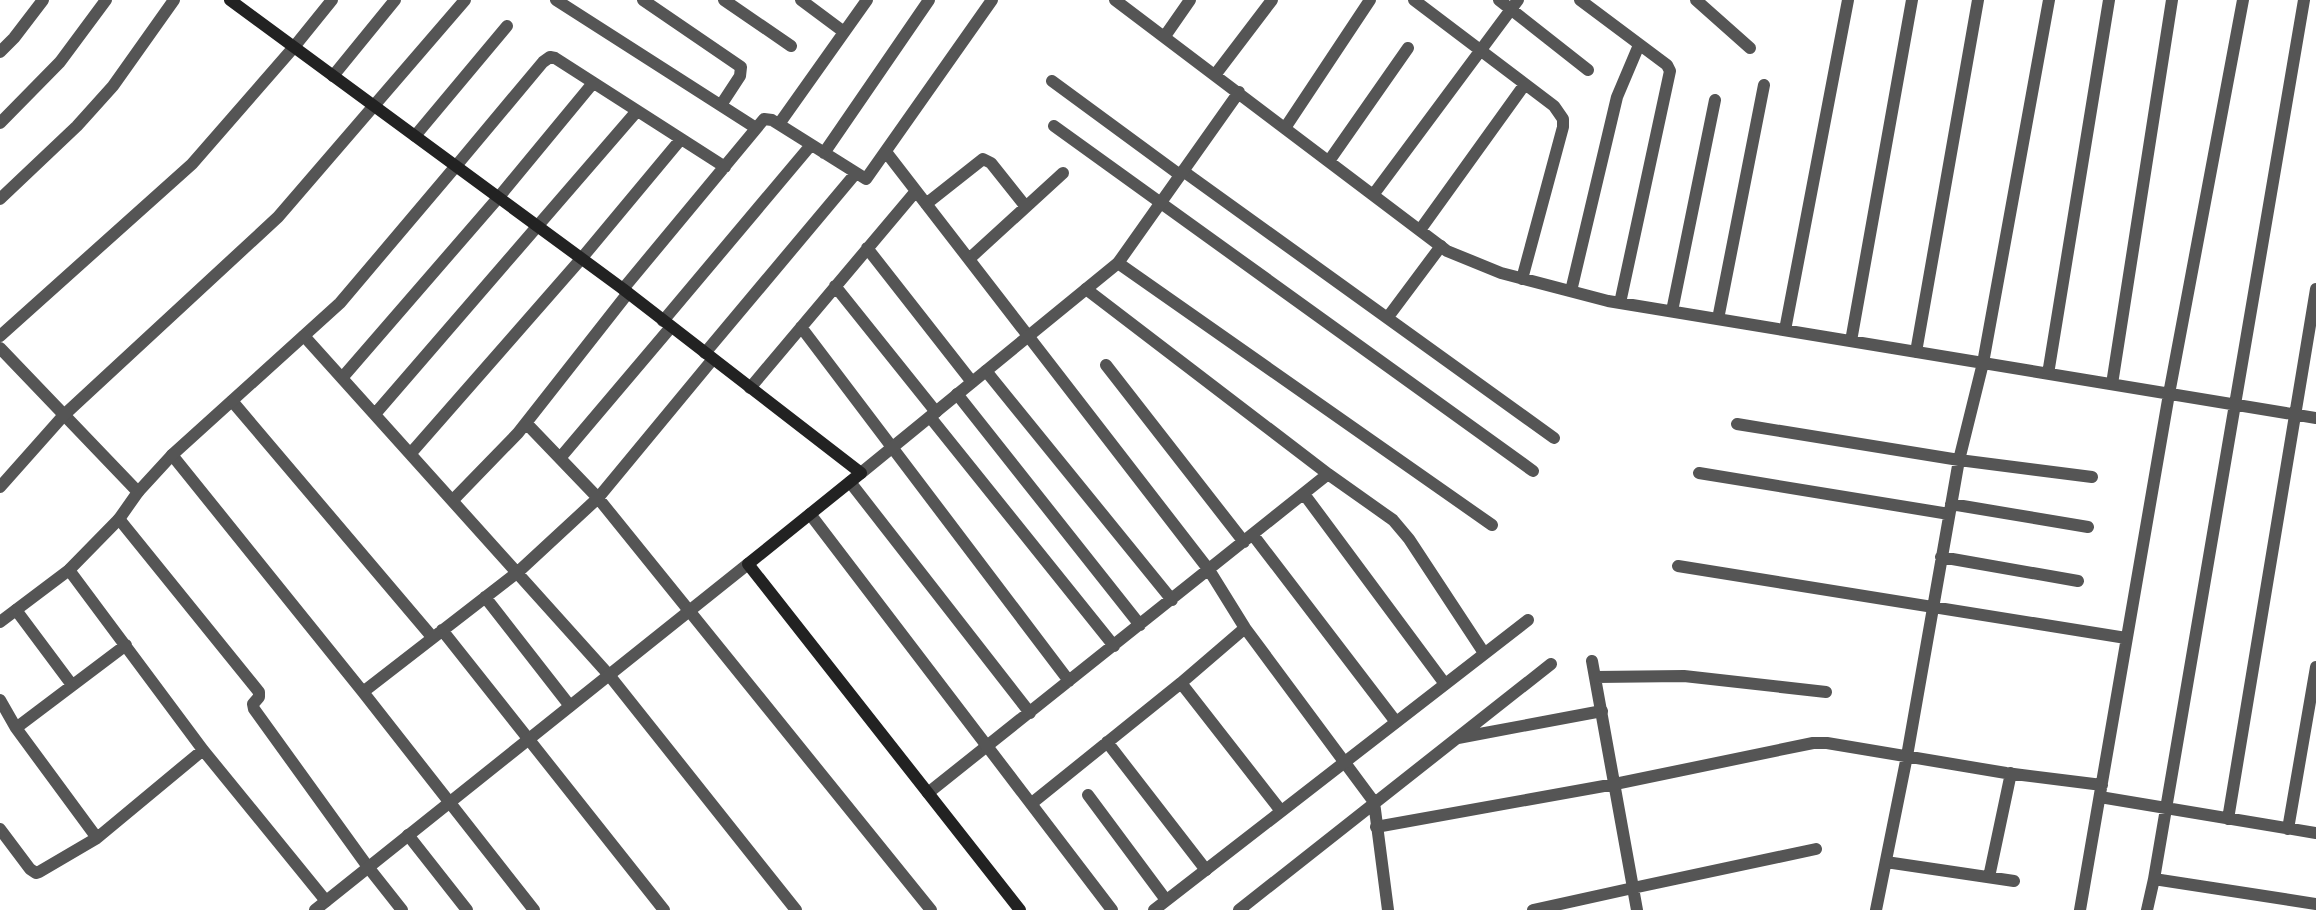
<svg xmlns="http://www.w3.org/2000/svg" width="2316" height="910" viewBox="0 0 2316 910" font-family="Arial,sans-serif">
<rect width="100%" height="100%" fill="#fff"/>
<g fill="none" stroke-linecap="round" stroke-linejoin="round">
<path stroke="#555" stroke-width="12" d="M556 0 756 128
M643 0 741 67 740 76 721 105
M724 0 791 46
M801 0 844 32
M0 52 14 38 43 0
M1052 81 1180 175
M0 123 60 62 106 0
M779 124 867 0
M1054 126 1533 471
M415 136 507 26
M886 152 1209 570 1245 628 1374 802 1388 910
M824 153 929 0
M456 166 543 62 550 57 555 58 725 167
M1183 171 1554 438
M0 199 77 126 113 86 174 0
M926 204 983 159 991 163 1026 207
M867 248 972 382
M969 259 1063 173
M1118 263 1492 525
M835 286 936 412
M623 289 764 119 772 120 866 179 992 0
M1086 289 1328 474 1393 520 1409 539 1484 653
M1388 317 1441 246
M663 321 811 145
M801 327 1069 681
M0 336 192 164 294 47
M304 336 609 675 796 910
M0 348 138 492
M705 353 856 173
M1106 365 1244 542
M986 371 1172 600
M342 378 498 198 593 83
M750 388 916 191
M957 394 1140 625
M232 401 433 638
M375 414 637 111
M930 417 1114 646
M526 423 598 498 931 910
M411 453 581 259 681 139
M172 455 363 692 534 910
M560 458 671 327
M850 482 1030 713
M1304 494 1445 684
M453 500 518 433 628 293
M119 519 259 692V697L253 704 254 709 368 867 402 910
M1253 535 1396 722
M69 570 203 750 326 901
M485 597 570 706
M16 610 72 685
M442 630 664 910
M1181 683 1281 811
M363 692 518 572 598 498 713 359
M0 700 16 728 97 838
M16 728 126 645
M1458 738 1602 711
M1107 742 1206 870
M928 793 1328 474
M1088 795 1166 900
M1032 803 1181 683 1245 628
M0 829 30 869 36 873 39 872 97 838 203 750
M408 835 467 910
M1239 910 1551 664
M1533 910 1633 888"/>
<path stroke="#555" stroke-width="12" d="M1115 0 1447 251 1501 273 1608 301 2316 418
M1414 0 1554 106 1563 119V127L1522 279
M1499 0 1588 70
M1580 0 1667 65 1670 71 1620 303
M1696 0 1750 48
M1165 36 1190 0
M294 47 332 0
M1215 75 1272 0
M333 76 395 0
M1285 128 1370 0
M1329 161 1408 48
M1373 195 1518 0
M1420 230 1525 84
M1571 291 1617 97 1639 45
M1672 311 1715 100
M1718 319 1764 85
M1785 330 1848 0
M1851 341 1912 0
M1916 352 1978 0
M2048 374 2109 0
M2112 384 2172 0
M1737 424 1959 460 2092 477
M861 473 1118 263 1239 92
M1699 473 1949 514
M0 487 64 415 278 217 465 0
M1951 504 2088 527
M810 514 1112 910
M1941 557 2078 581
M1678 566 2126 638
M0 622 69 570 119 519 138 492 172 455 340 303 456 166
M1592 661 1637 910
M1596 677 1684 676 1826 692
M2100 797 2316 833
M2228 819 2316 289
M1376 827 1615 784 1813 743H1827L2006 773 2102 785
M2288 829 2316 667
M1886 862 2014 881
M1989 877 2011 773
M2154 879 2316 904
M1633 888 1816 849
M315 910 748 564
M1154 910 1528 620
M1876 910 1907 756 1959 460 1983 363 2049 0
M2080 910 2169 394 2243 0
M2147 910 2154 879 2304 0"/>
<path stroke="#222" stroke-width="12" d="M230 0 623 289 861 473 748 564 1020 910"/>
</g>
</svg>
